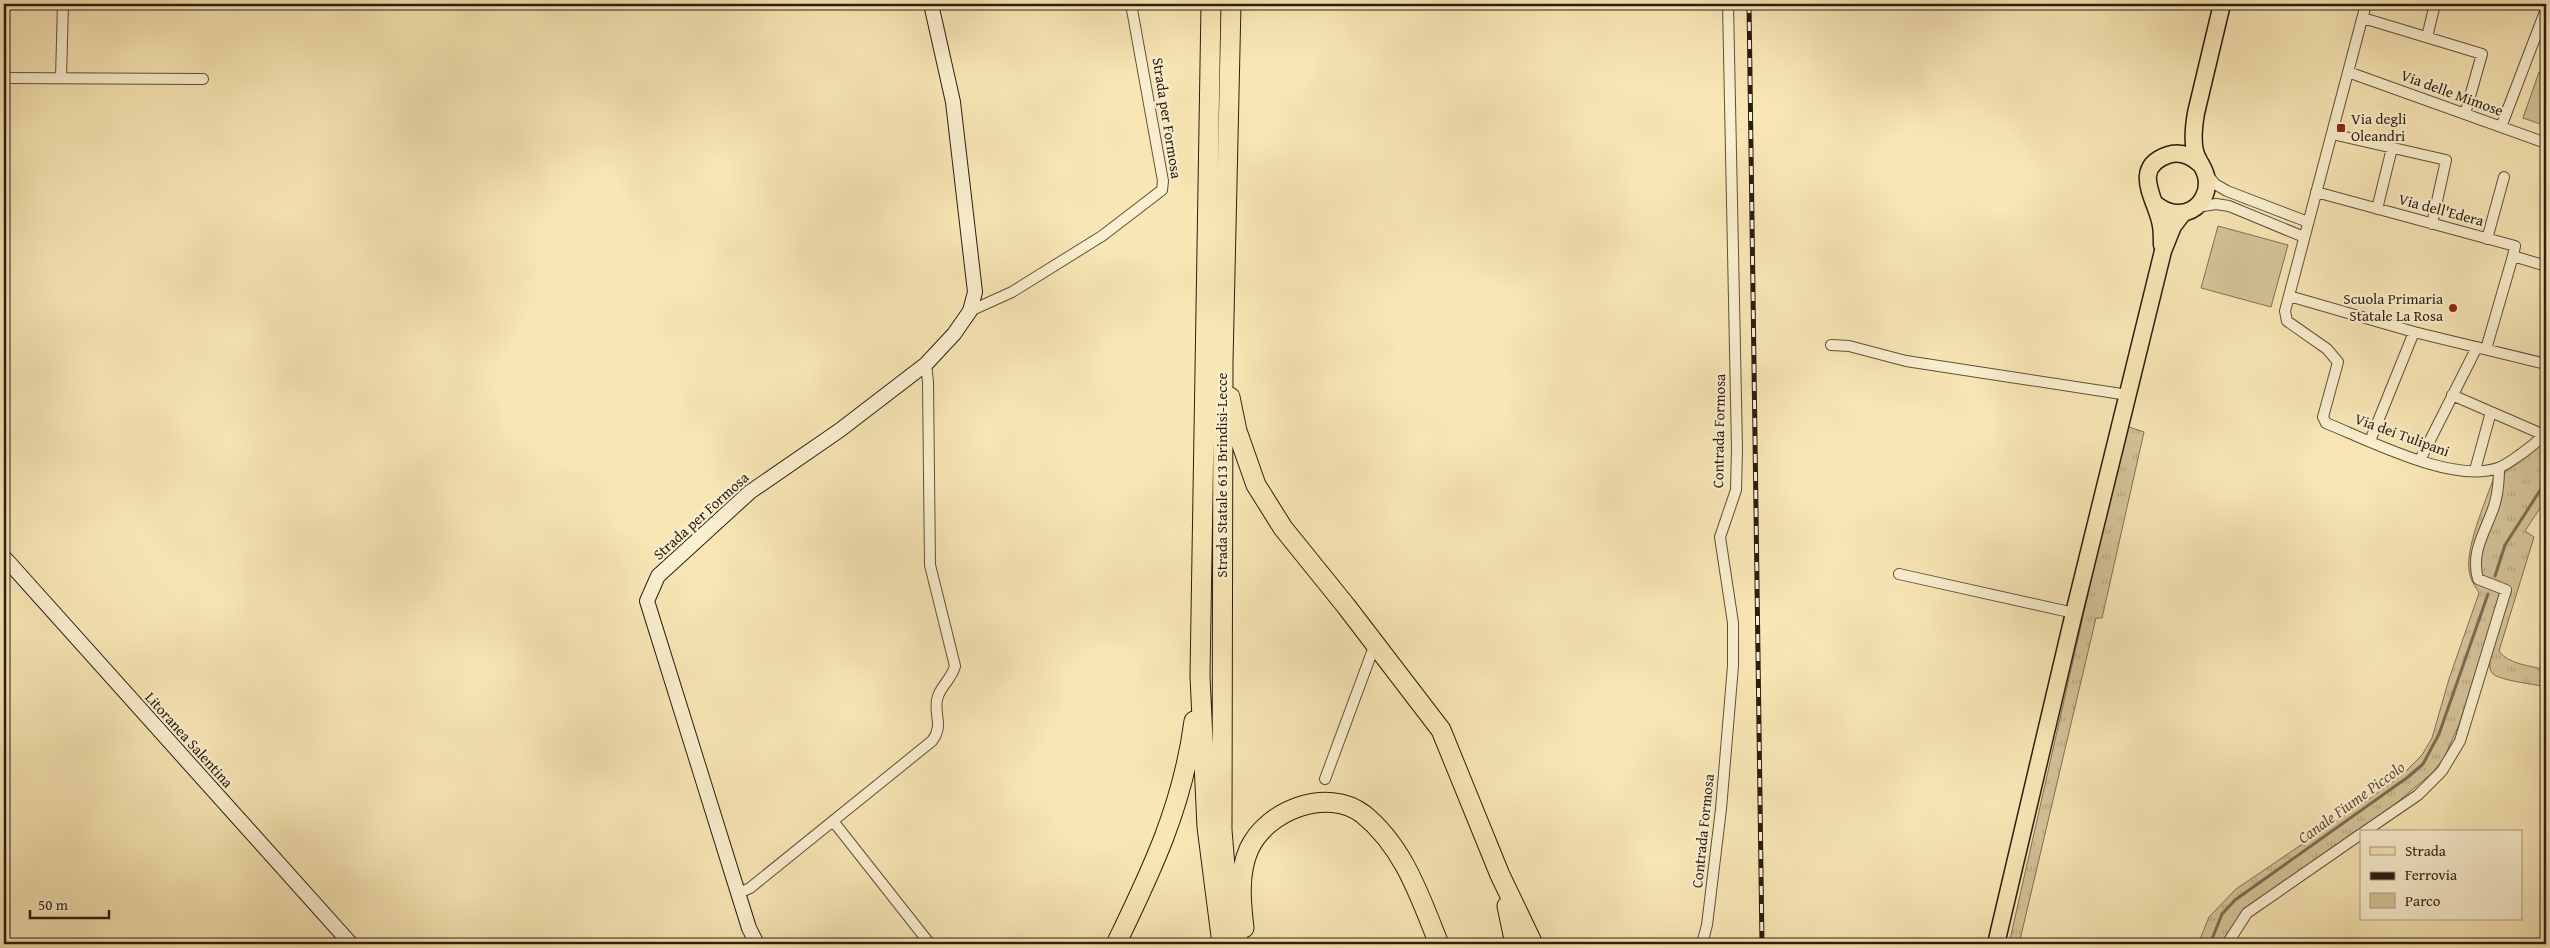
<svg xmlns="http://www.w3.org/2000/svg" width="2550" height="948" viewBox="0 0 2550 948" font-family="'Gentium Book Plus',serif">
<defs>
<pattern id="grass-tufts" width="24" height="20" patternUnits="userSpaceOnUse" patternTransform="scale(1.25)"><rect width="24" height="20" fill="#d5c499"/><path d="M3 7l-1-3M5 7V3M7 7l1-3M15 17l-1-3M17 17v-4M19 17l1-3" fill="none" stroke="#b7a883"/></pattern>
</defs>
<rect width="100%" height="100%" fill="#f8e6b5"/>
<filter id="stains"><feTurbulence type="fractalNoise" baseFrequency=".004" numOctaves="4"/><feColorMatrix values="0 0 0 0 .2 0 0 0 0 .09 0 0 0 0 .02 0 0 0 .5 -.17"/></filter>
<radialGradient id="worn" r=".72"><stop offset=".6" stop-color="#630" stop-opacity="0"/><stop offset="1" stop-color="#630" stop-opacity=".3"/></radialGradient>
<path fill="url(#grass-tufts)" stroke="#807155" d="M2126 426 2144 432 2102 618H2096L2019 944H2009Z
M2546 439V499L2525 531 2534 537 2499 651C2507 664 2532 666 2546 670V687C2534 684 2502 681 2493 674 2481 664 2505 602 2510 588L2483 578 2479 560 2504 474C2514 460 2533 452 2546 439Z
M2494 477 2498 478 2474 573 2500 594 2459 725 2444 758 2432 773 2386 812 2241 913 2222 944H2198L2209 917 2236 889 2369 799 2405 772 2422 755 2432 738 2449 679 2479 593C2476 587 2471 581 2470 575 2463 551 2486 501 2494 477Z"/>
<path fill="#d5c499" stroke="#807155" d="M2539 72 2546 75V126L2523 118Z
M2218 226 2288 245 2271 307 2201 288Z"/>
<g fill="none" stroke-linecap="round" stroke-linejoin="round">
<path stroke="#7c6d52" stroke-width="3" d="M2495 576 2505 545 2546 481
M2210 944 2222 914 2235 900 2408 777 2423 764 2439 734 2488 594"/>
<g stroke="#5e503a" stroke-width="12">
<path id="street" d="M2366 4 2285 311 2287 321 2327 349 2338 362 2323 417 2326 423C2368 440 2453 484 2498 468 2506 465 2514 459 2521 454 2530 447 2540 441 2546 431
M2363 18 2482 54 2465 114
M2427 37 2435 4
M2348 72 2546 143
M4 78 203 79
M61 78 63 4
M2501 127 2546 9
M2332 134 2446 160 2432 224
M2207 174 2215 184 2227 191 2308 222
M2316 192 2515 246 2513 256 2546 266
M2197 207 2216 204 2229 206 2304 237
M2377 209 2392 148
M2487 239 2504 177
M2289 296 2414 332 2546 364
M970 311 1012 292 1102 236 1162 190 1163 181 1131 4
M1831 345 1849 346 1906 361 2128 395
M2486 349 2513 256
M2452 395 2544 435
M2370 441 2414 332
M2420 460 2477 347
M2475 470 2491 412
M1899 574 2074 613
M1325 779 1375 644
M833 821 930 944
M2364 832 2418 795 2442 771 2460 741 2506 590 2478 579C2470 550 2487 530 2495 503 2498 492 2499 480 2499 468
M739 893 750 888 932 741C945 724 932 713 938 696 942 685 952 678 955 666L930 565 928 382 926 364
M1702 944 1707 925 1721 809 1733 666V623L1720 537 1736 490 1737 449 1728 4
M2227 944 2247 913 2361 834"/>
</g>
<g stroke="#2a1e11" stroke-width="16">
<path id="secondary" d="M4 557 351 944
M757 944 749 928 647 601 658 576 750 492 840 430 926 364 954 334 970 311 975 292 953 102 931 4"/>
</g>
<g stroke="#2a1e11" stroke-width="19">
<path id="primary" d="M2154 203C2164 211 2173 215 2186 212 2201 208 2210 191 2206 176 2204 167 2197 160 2195 151 2192 139 2194 125 2196 113L2222 4
M2162 245C2162 239 2162 232 2161 226 2158 202 2129 168 2168 155 2180 151 2191 156 2200 164
M1996 944 2074 613 2163 251 2173 226 2183 213"/>
</g>
<g stroke="#2a1e11" stroke-width="21">
<path id="highway" d="M1211 4 1200 676 1207 827 1222 944
M1231 4 1223 362 1222 830 1228 903 1239 944
M1230 397 1237 431 1256 485 1283 528 1346 606 1441 730 1500 875 1533 944
M1507 906 1515 944
M1244 928C1241 902 1238 874 1249 849 1267 810 1327 787 1363 814 1404 847 1420 897 1439 944
M1116 944C1152 870 1183 805 1194 721"/>
</g>
<use href="#street" stroke="#faefcf" stroke-width="10"/>
<use href="#secondary" stroke="#faefcf" stroke-width="14"/>
<use href="#primary" stroke="#f8e6b5" stroke-width="16"/>
<use href="#highway" stroke="#f8e6b5" stroke-width="19"/>
<g stroke="#2a1e11" stroke-width="5">
<path id="rail" d="M1749 4 1762 944"/>
</g>
<use href="#rail" stroke="#faefcf" stroke-width="3" stroke-dasharray="9" stroke-linecap="butt"/>
</g>
<g fill="#8f2418" stroke="#faefcf" stroke-width="2">
<rect x="2336" y="123" width="10" height="10" rx="2.5"/>
<circle cx="2453" cy="308" r="5"/>
</g>
<g text-anchor="middle" stroke-width="4.5" stroke-linejoin="round" paint-order="stroke">
<g font-size="15" fill="#2a1e11" stroke="#faefcf">
<text transform="translate(2452 93) rotate(20)" y="5">Via delle Mimose</text>
<text transform="translate(1167 118) rotate(81)" y="5">Strada per Formosa</text>
<text transform="translate(2441 210) rotate(15)" y="5">Via dell'Edera</text>
<text transform="translate(1719 431) rotate(-89)" y="5">Contrada Formosa</text>
<text transform="translate(2402 435) rotate(20)" y="5">Via dei Tulipani</text>
<text transform="translate(1222 475) rotate(-90)" y="5">Strada Statale 613 Brindisi-Lecce</text>
<text transform="translate(701 516) rotate(-42)" y="5">Strada per Formosa</text>
<text transform="translate(189 740) rotate(48)" y="5">Litoranea Salentina</text>
<text transform="translate(1703 831) rotate(-84)" y="5">Contrada Formosa</text>
</g>
<g font-size="15" fill="#2a1e11" stroke="#faefcf" text-anchor="start">
<text x="2351" y="124">Via degli<tspan x="2351" dy="17">Oleandri</tspan></text>
<text x="2443" y="304" text-anchor="end">Scuola Primaria<tspan x="2443" dy="17">Statale La Rosa</tspan></text>
</g>
<g font-size="16" font-style="italic" fill="#60533c" stroke="#faefcf">
<text transform="translate(2351 802) rotate(-36)" y="6">Canale Fiume Piccolo</text>
</g>
</g>
<rect width="2550" height="948" fill="none" stroke="#f8e6b5" stroke-width="20"/>
<rect x="5" y="5" width="2540" height="938" fill="none" stroke="#2a1e11" stroke-width="2.5"/>
<rect x="10" y="10" width="2530" height="928" fill="none" stroke="#2a1e11"/>
<rect x="2360" y="830" width="162" height="90" fill="#faefcf" stroke="#a79b83"/>
<rect x="2370" y="847" width="25" height="8" fill="#f8e6b5" stroke="#a79b83"/>
<text x="2405" y="856" font-size="15" fill="#2a1e11">Strada</text>
<rect x="2370" y="872" width="25" height="8" fill="#2a1e11" stroke="#a79b83"/>
<text x="2405" y="880" font-size="15" fill="#2a1e11">Ferrovia</text>
<rect x="2370" y="893" width="25" height="15" fill="#d5c499" stroke="#a79b83"/>
<text x="2405" y="906" font-size="15" fill="#2a1e11">Parco</text>
<path d="M30 910v8h79v-8" fill="none" stroke="#2a1e11" stroke-width="2.5"/>
<text x="38" y="910" font-size="15" fill="#2a1e11" stroke="#faefcf" stroke-width="4" paint-order="stroke">50 m</text>
<rect width="100%" height="100%" filter="url(#stains)"/>
<rect width="100%" height="100%" fill="url(#worn)"/>
</svg>
